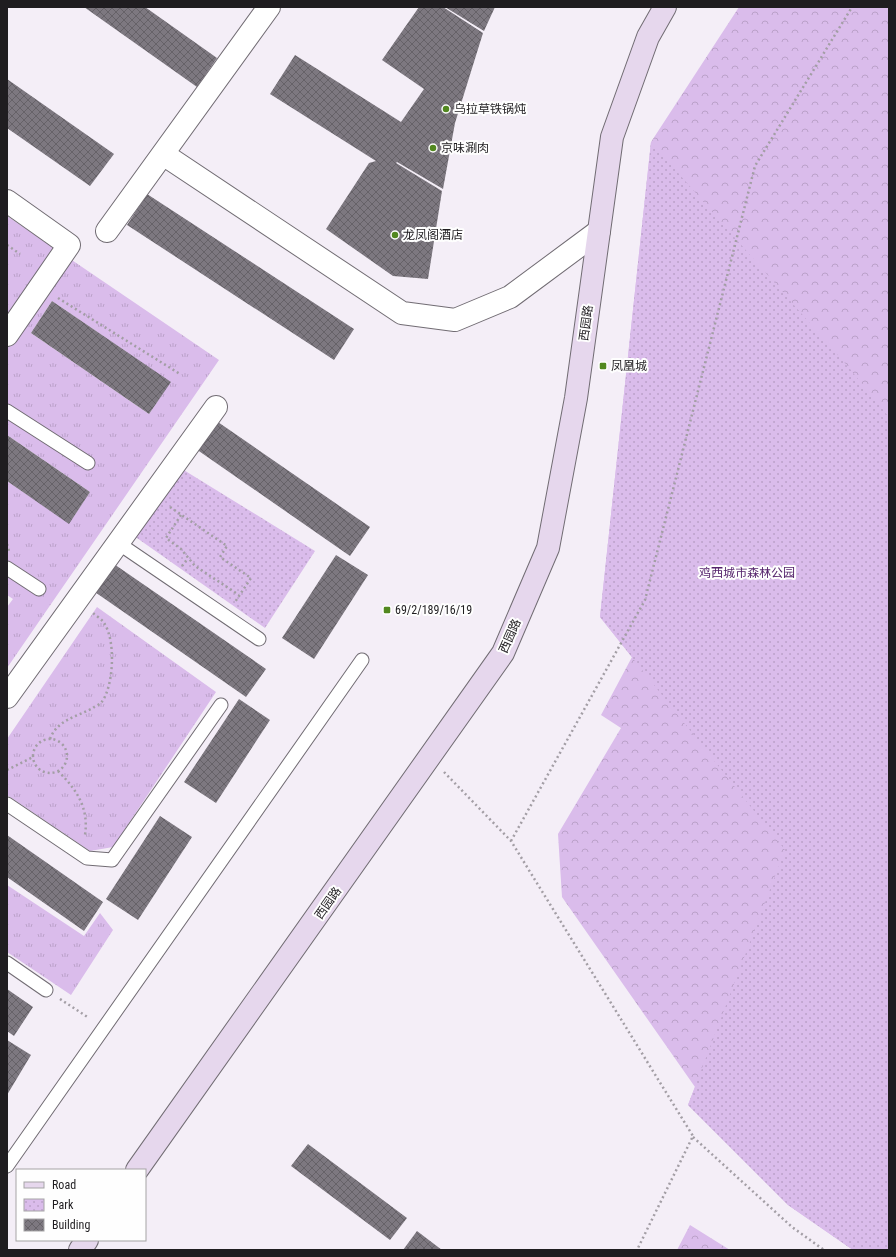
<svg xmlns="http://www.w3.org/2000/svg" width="896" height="1257" viewBox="0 0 896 1257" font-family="'Roboto Condensed','Noto Sans SC',sans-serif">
<defs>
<pattern id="grass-tufts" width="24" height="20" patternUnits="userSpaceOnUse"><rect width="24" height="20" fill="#dabceb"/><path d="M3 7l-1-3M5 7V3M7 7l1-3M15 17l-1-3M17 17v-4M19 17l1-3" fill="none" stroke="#bba1c9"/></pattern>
<pattern id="forest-crowns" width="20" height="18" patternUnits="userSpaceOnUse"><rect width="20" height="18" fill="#dabceb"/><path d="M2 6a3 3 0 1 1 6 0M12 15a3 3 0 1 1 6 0" fill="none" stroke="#bba1c9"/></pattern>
<pattern id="park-dots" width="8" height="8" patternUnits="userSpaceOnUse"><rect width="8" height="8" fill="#dabceb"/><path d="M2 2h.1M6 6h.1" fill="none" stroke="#bba1c9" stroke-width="1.8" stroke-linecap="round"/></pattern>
<pattern id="building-cross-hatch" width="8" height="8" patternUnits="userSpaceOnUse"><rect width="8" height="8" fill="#7d7880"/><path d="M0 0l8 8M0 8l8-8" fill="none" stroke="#666268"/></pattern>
</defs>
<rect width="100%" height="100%" fill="#f4eef7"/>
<path fill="url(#grass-tufts)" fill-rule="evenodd" d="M7 216 219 360 7 668V607L13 599 7 595V481L69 523 90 492 7 435ZM52 301 170 382 149 414 31 333Z
M97 607 216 692 113 847 90 851 7 795V739Z
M7 885 84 936 100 913 113 930 71 995 7 952Z"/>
<path fill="url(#forest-crowns)" d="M739 7H889V1250H853L788 1205 688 1105 695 1087 562 897 558 834 621 728 601 715 632 657 600 617 651 142Z
M690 1225 730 1250H677Z"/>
<path fill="url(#park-dots)" d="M651 142 850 369 889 417V1250H853L788 1205 688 1105 785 850 600 617Z
M174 464 315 551 265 628 127 531Z"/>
<path fill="url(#building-cross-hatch)" d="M84 7H145L217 58 197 87Z
M419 7H443L483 33 455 123 443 189 397 162 396 163 442 191 428 279 393 276 326 229 369 163 376 161 270 94 295 55 401 122 424 89 382 60Z
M445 7H495L484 31Z
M7 79 114 154 90 186 7 128Z
M147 194 354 329 334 360 127 225Z
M52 301 171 382 149 414 31 333Z
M215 420 370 527 350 556 196 449Z
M7 435 90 492 69 524 7 481Z
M336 555 368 575 314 659 282 638Z
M111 562 266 669 246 697 92 590Z
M239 699 270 720 216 803 184 782Z
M160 816 192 837 138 920 106 899Z
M7 835 103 902 84 931 7 877Z
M7 989 33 1007 14 1036 7 1031Z
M7 1040 31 1055 7 1095Z
M308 1144 407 1218 390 1240 291 1166Z
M417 1231 442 1250H403Z"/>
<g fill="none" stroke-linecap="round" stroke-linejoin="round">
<g stroke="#716c73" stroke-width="15">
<path id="lane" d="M7 411 88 463
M118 543 259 639
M7 568 39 589
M7 804 87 858 112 860 221 705
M7 963 46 990
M7 1166 362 660"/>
</g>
<g stroke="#716c73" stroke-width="24">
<path id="street" d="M163 154 402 313 455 320 510 297 599 231
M7 201 69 245 7 335
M107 231 269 7
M7 697 216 407"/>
</g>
<g stroke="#716c73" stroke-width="24">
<path id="secondary" d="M137 1170 503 653 548 548 576 398 612 137 648 37 665 7
M80 1250 87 1240"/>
</g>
<path stroke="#a39ea5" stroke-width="2.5" stroke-dasharray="2 3" stroke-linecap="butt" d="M7 245 20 254
M58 298 180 374
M170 507 227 546 220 557 251 578 235 602
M181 515 166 538 181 549 195 566 239 595
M7 544 9 551
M182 566 188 558
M50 739C57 720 76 717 93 708 95 706 99 705 101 703 114 687 116 640 104 623 102 619 96 616 93 613
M33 756a17 17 0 1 1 34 0a17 17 0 1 1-34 0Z
M7 770 33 757
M58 771C77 790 89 808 85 835
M444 772 511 841 693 1136 637 1250
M511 841 645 600 755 166 852 7
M60 999 89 1018
M693 1137 792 1227 824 1250"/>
<use href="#lane" stroke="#fff" stroke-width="13"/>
<use href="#street" stroke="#fff" stroke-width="22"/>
<use href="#secondary" stroke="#e6d7ed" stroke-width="22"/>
</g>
<g fill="#528820" stroke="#fefefe" stroke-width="1.5">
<circle cx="446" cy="109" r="4"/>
<circle cx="433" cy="148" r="4"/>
<circle cx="395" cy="235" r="4"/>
<rect x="599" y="362" width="8" height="8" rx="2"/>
<rect x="383" y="606" width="8" height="8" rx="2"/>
</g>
<g text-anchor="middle" stroke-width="4" stroke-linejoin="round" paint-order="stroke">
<g font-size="12" fill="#1f1d20" stroke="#fefefe" text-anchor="start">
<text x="454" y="113">乌拉草铁锅炖</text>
<text x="441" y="152">京味涮肉</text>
<text x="403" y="239">龙凤阁酒店</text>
<text x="611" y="370">凤凰城</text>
<text x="395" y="614">69/2/189/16/19</text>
</g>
<g font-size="12" fill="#1f1d20" stroke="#fefefe">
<text transform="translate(586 323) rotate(-82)" y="4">西园路</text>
<text transform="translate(510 636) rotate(-66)" y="4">西园路</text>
<text transform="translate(328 903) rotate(-55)" y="4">西园路</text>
</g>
<g font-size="12" fill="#54226b" stroke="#fefefe">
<text x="747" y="577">鸡西城市森林公园</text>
</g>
</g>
<rect width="896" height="1257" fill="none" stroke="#1f1d20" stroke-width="16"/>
<rect x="16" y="1169" width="130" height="72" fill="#fefefe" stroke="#a5a4a5"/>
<rect x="24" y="1182" width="20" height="6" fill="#e6d7ed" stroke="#a5a4a5"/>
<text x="52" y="1189" font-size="12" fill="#1f1d20">Road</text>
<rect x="24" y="1199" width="20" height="12" fill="url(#park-dots)" stroke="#a5a4a5"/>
<text x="52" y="1209" font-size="12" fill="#1f1d20">Park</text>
<rect x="24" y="1219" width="20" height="12" fill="url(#building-cross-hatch)" stroke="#a5a4a5"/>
<text x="52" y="1229" font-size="12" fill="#1f1d20">Building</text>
</svg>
